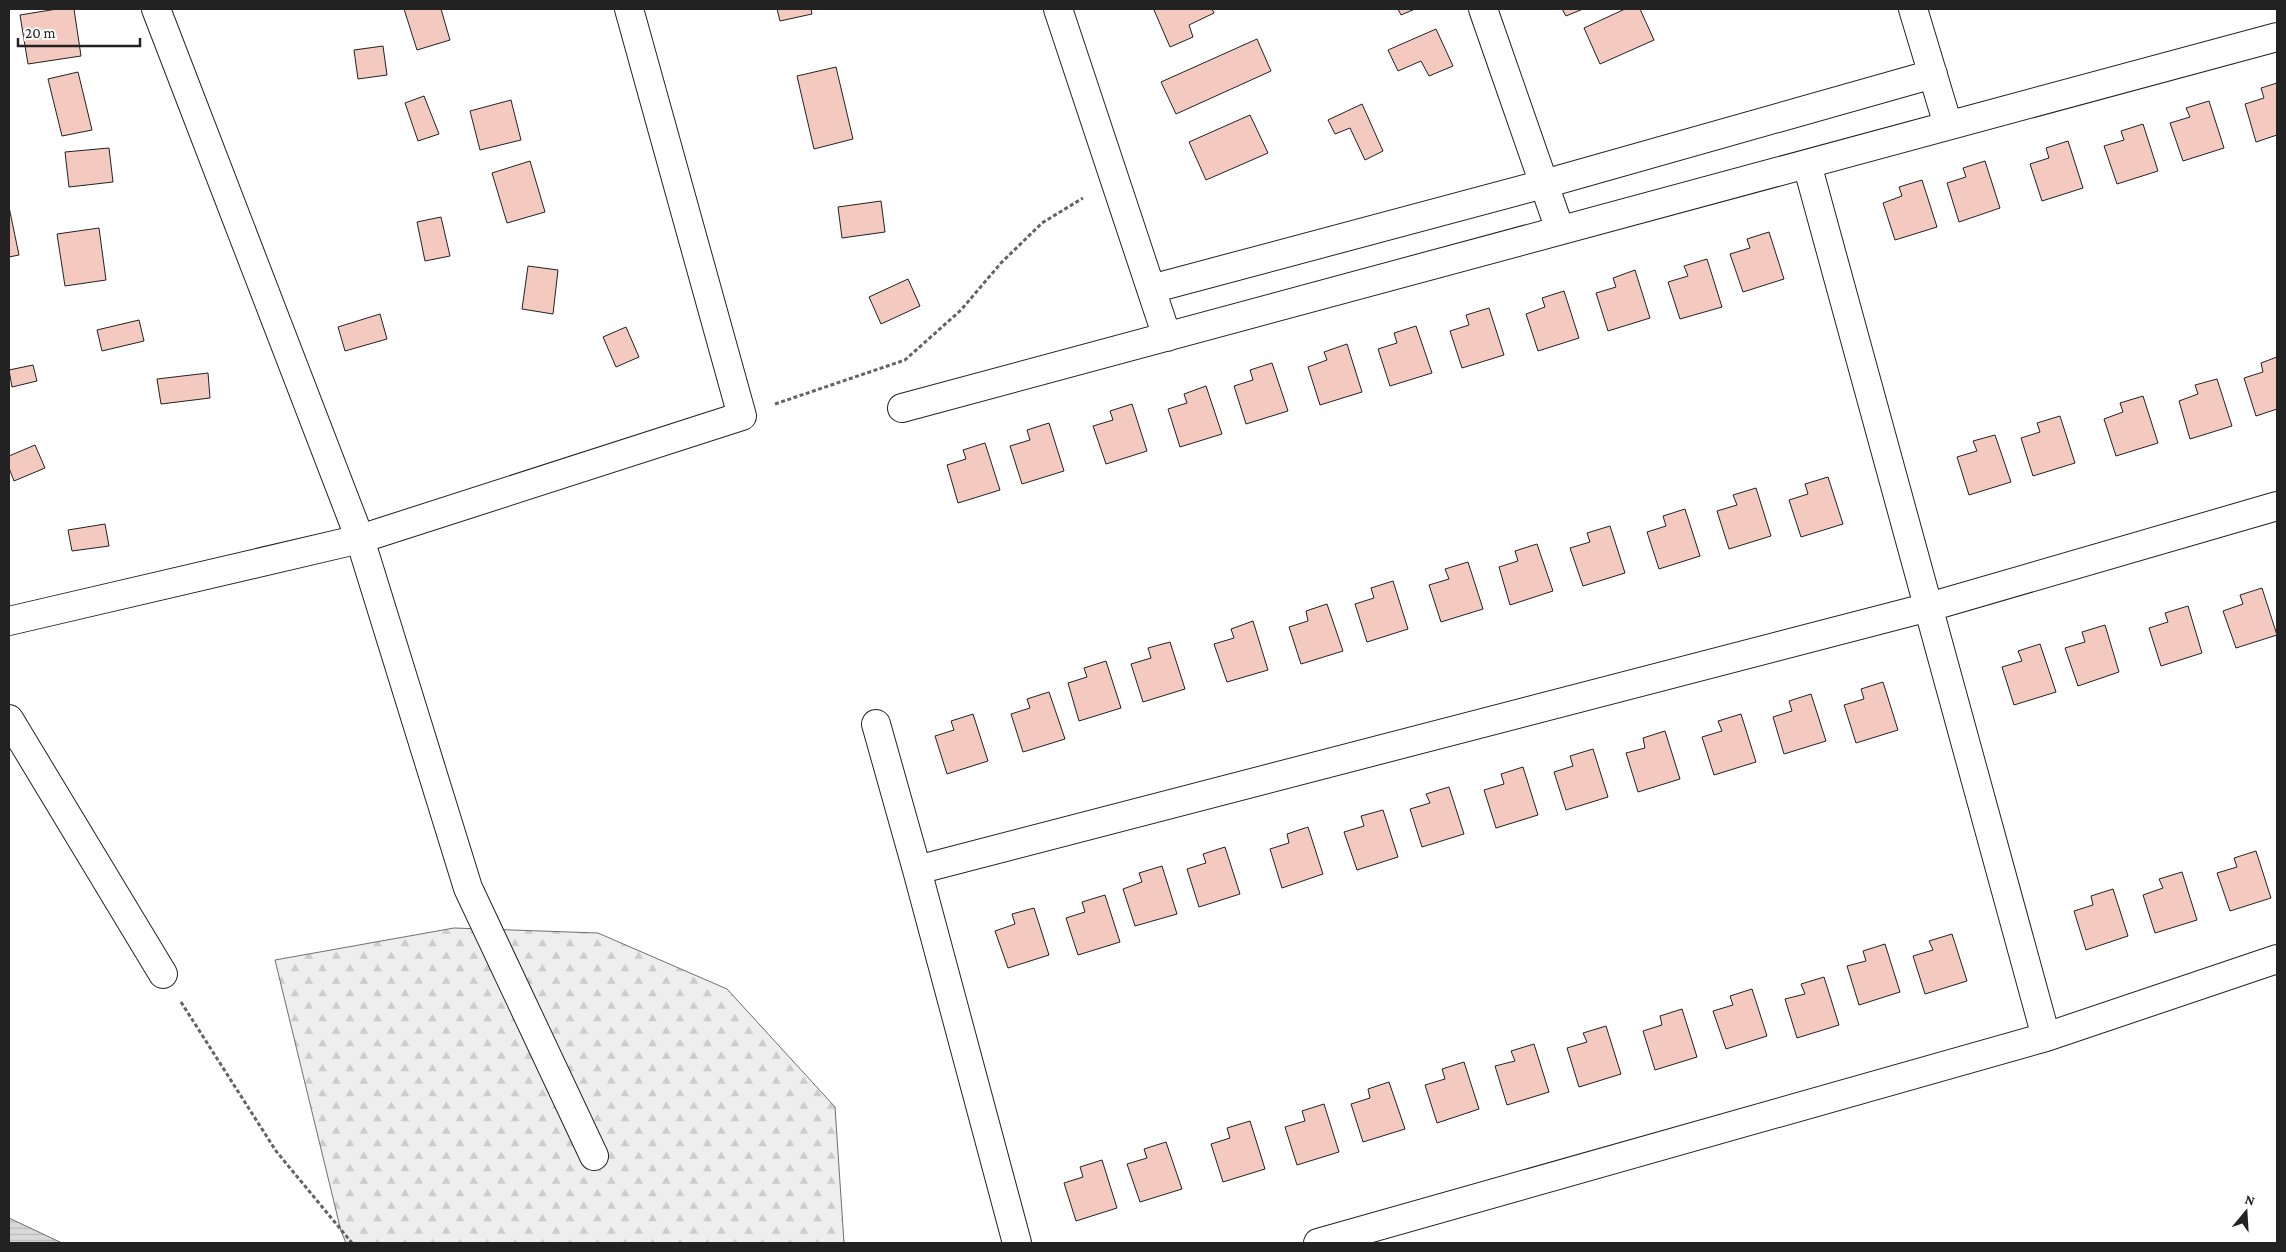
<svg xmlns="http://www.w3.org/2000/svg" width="2286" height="1252" viewBox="0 0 2286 1252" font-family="'Crimson Pro',serif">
<defs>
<pattern id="forest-firs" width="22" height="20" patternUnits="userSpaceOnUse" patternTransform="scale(1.25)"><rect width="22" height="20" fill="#eee"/><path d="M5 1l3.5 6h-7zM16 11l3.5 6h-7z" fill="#ccc"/></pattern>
<pattern id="water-rules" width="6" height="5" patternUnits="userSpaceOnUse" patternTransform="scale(1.25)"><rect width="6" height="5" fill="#d9d9d9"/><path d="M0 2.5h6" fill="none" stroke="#bababa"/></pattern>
</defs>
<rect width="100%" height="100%" fill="#fff"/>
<path fill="url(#forest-firs)" stroke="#6f6f6f" d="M454 928 598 933 727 989 835 1107 844 1243H346L341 1231 275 960Z"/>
<path fill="url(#water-rules)" stroke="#6f6f6f" d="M9 1218 62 1243H9Z"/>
<path fill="#f3c9c0" stroke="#222" d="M57 9H74L81 56 28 64 20 15Z
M404 9H441L450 40 417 50Z
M777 9H811L812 14 780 21Z
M1157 9H1212L1214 13 1189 25 1193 37 1170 47 1154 10Z
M1398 9H1415L1401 15Z
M1562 9H1583L1566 16Z
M1625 9H1640L1654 40 1600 64 1584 28Z
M1436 29 1453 66 1429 76 1421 61 1398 71 1388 50Z
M1257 39 1271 71 1176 114 1161 82Z
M383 46 387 75 358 79 354 50Z
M836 67 853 139 814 149 797 76Z
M78 72 92 130 62 136 48 79Z
M2277 83V135L2256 142 2245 104 2264 98 2261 88Z
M424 96 439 134 418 141 405 103Z
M511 100 521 140 480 150 470 111Z
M2209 101 2224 148 2183 161 2170 123 2190 117 2186 108Z
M1362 104 1383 151 1365 160 1350 128 1335 134 1328 120Z
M1250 115 1268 153 1206 180 1189 142Z
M2143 124 2158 171 2117 184 2104 146 2124 140 2121 131Z
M2068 141 2083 188 2042 201 2030 164 2049 158 2046 148Z
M109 148 113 182 69 187 65 152Z
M530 161 545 212 507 223 492 173Z
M1985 161 2000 208 1959 222 1947 183 1966 177 1963 168Z
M1922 180 1937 227 1895 240 1883 203 1902 196 1899 187Z
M881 201 885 232 842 238 838 207Z
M9 207 19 255 9 257Z
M441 217 450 256 425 261 417 222Z
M99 228 106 280 65 286 57 234Z
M1769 232 1784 279 1743 292 1730 254 1750 248 1747 239Z
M1707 259 1722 307 1680 319 1668 282 1688 276 1684 266Z
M528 266 558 270 553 314 522 309Z
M1635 270 1650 318 1608 331 1596 293 1616 287 1613 278Z
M908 279 920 306 881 324 869 297Z
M1564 291 1579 338 1538 351 1526 314 1545 307 1542 298Z
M1489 308 1504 355 1462 368 1450 331 1469 325 1466 315Z
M380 314 387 339 345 351 338 327Z
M139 320 144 341 102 351 97 330Z
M1416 326 1432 373 1390 386 1378 349 1397 343 1394 333Z
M626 327 639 357 616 367 603 337Z
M1347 344 1362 392 1320 405 1308 367 1327 360 1324 352Z
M2277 357V409L2256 416 2244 378 2263 372 2261 363Z
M1272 363 1288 411 1246 424 1234 386 1253 380 1250 370Z
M33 365 37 381 12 387 9 370Z
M208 373 210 398 161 404 157 379Z
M2217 379 2232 426 2190 439 2179 401 2198 394 2195 385Z
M1206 386 1222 434 1180 447 1168 409 1187 403 1184 394Z
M2143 396 2158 443 2116 456 2104 419 2123 412 2120 403Z
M1132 404 1147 451 1106 464 1093 426 1113 420 1110 411Z
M2060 416 2075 463 2033 476 2021 438 2040 432 2037 423Z
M1049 423 1064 471 1022 484 1010 446 1030 440 1027 430Z
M1995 435 2011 482 1969 495 1957 457 1977 451 1973 441Z
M985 443 1000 490 958 503 947 465 966 459 963 450Z
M35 445 45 468 14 481 9 468V456Z
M1828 477 1843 524 1801 537 1789 500 1808 494 1805 484Z
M1756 488 1771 536 1729 549 1717 511 1737 505 1733 495Z
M1685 509 1700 556 1659 569 1647 532 1666 526 1663 516Z
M105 524 109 546 72 551 68 530Z
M1610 526 1625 573 1583 586 1570 548 1590 542 1587 533Z
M1537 544 1553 591 1510 605 1499 567 1518 561 1515 551Z
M1468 562 1483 609 1441 622 1429 585 1449 579 1445 569Z
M1393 581 1408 629 1367 642 1355 604 1374 598 1371 588Z
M2262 588 2277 635 2236 648 2223 611 2243 604 2240 595Z
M1327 604 1343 651 1301 664 1289 627 1308 621 1306 611Z
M2188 606 2202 653 2161 666 2149 628 2168 622 2165 613Z
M1253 621 1268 670 1227 682 1214 644 1234 638 1231 629Z
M2105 625 2119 672 2078 686 2065 648 2085 642 2082 632Z
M1170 642 1185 689 1143 702 1131 664 1151 658 1148 648Z
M2040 644 2056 692 2014 705 2002 667 2022 661 2018 651Z
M1106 661 1121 708 1079 721 1068 683 1087 677 1084 668Z
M1883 682 1898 730 1856 743 1844 705 1864 699 1861 689Z
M1049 692 1065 739 1023 752 1011 714 1030 708 1027 699Z
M1811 694 1826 741 1784 754 1773 717 1792 711 1789 701Z
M973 714 988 761 947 774 935 736 954 730 951 721Z
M1741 714 1756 762 1714 775 1702 737 1722 731 1718 721Z
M1665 731 1680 779 1638 792 1626 753 1645 748 1643 738Z
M1593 749 1608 797 1566 810 1554 772 1573 766 1570 756Z
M1523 767 1538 815 1496 828 1484 790 1504 784 1501 774Z
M1449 787 1464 834 1422 847 1410 809 1430 803 1426 794Z
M1383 810 1398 857 1357 870 1344 832 1364 826 1361 816Z
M1308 827 1323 874 1282 888 1270 849 1289 843 1287 834Z
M1225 847 1240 894 1199 907 1187 869 1206 863 1203 854Z
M2256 851 2271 898 2230 911 2217 873 2237 867 2234 858Z
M1162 866 1177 914 1135 926 1123 889 1142 882 1139 873Z
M2182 872 2197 920 2155 933 2143 895 2163 888 2159 879Z
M2113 889 2128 936 2086 950 2074 911 2093 905 2091 896Z
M1105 895 1120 942 1078 955 1066 918 1085 912 1082 902Z
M1034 908 1049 955 1008 968 995 931 1015 924 1012 914Z
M1952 934 1967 981 1925 994 1913 956 1933 950 1929 941Z
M1885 944 1900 992 1859 1005 1847 966 1866 961 1863 951Z
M1824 977 1839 1025 1797 1038 1785 999 1805 994 1801 984Z
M1752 989 1767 1036 1726 1049 1713 1011 1733 1005 1730 996Z
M1682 1009 1697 1057 1655 1070 1643 1031 1662 1025 1660 1016Z
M1606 1026 1621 1074 1579 1087 1567 1048 1587 1042 1583 1033Z
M1534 1044 1549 1092 1507 1105 1495 1066 1515 1061 1511 1051Z
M1464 1062 1479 1109 1437 1123 1425 1085 1445 1079 1442 1069Z
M1389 1082 1405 1129 1363 1142 1351 1104 1370 1098 1368 1089Z
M1324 1104 1339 1152 1297 1165 1285 1127 1305 1121 1302 1111Z
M1250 1121 1265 1169 1223 1182 1211 1144 1230 1138 1227 1128Z
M1166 1142 1182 1189 1140 1202 1127 1164 1147 1158 1144 1149Z
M1102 1160 1117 1208 1076 1221 1064 1183 1083 1177 1080 1167Z"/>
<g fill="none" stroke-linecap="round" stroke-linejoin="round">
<g stroke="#222" stroke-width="30">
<path id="street" d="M156 9 360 539 468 888 594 1156
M1058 9 1167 337
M1483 9 1560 230
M1913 9 1948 125
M1807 164 2046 1037
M1151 289 1544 184 1933 74
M902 408 2277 37
M9 621 360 539 742 416 629 9
M9 719 163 974
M876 724 917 870 1017 1243
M917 870 1929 607 2277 506
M1318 1243 2046 1037 2277 959"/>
</g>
<path stroke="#646464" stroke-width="3" stroke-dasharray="4 2.5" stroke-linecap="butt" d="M775 404 905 360 961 310 1001 263 1042 223 1083 198
M181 1002 276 1151 352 1243"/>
<use href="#street" stroke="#fff" stroke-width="28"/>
</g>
<rect width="2286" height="1252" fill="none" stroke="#222222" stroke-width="20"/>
<g transform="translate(2246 1212) rotate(18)" stroke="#ffffff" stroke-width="4" paint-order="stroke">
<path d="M0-4L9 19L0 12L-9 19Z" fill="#222222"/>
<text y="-8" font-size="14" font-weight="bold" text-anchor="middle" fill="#222222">N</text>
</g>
<path d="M18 38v8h122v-8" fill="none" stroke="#222222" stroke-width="2.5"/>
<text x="25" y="38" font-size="15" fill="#222222" stroke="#ffffff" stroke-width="4" paint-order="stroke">20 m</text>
</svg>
